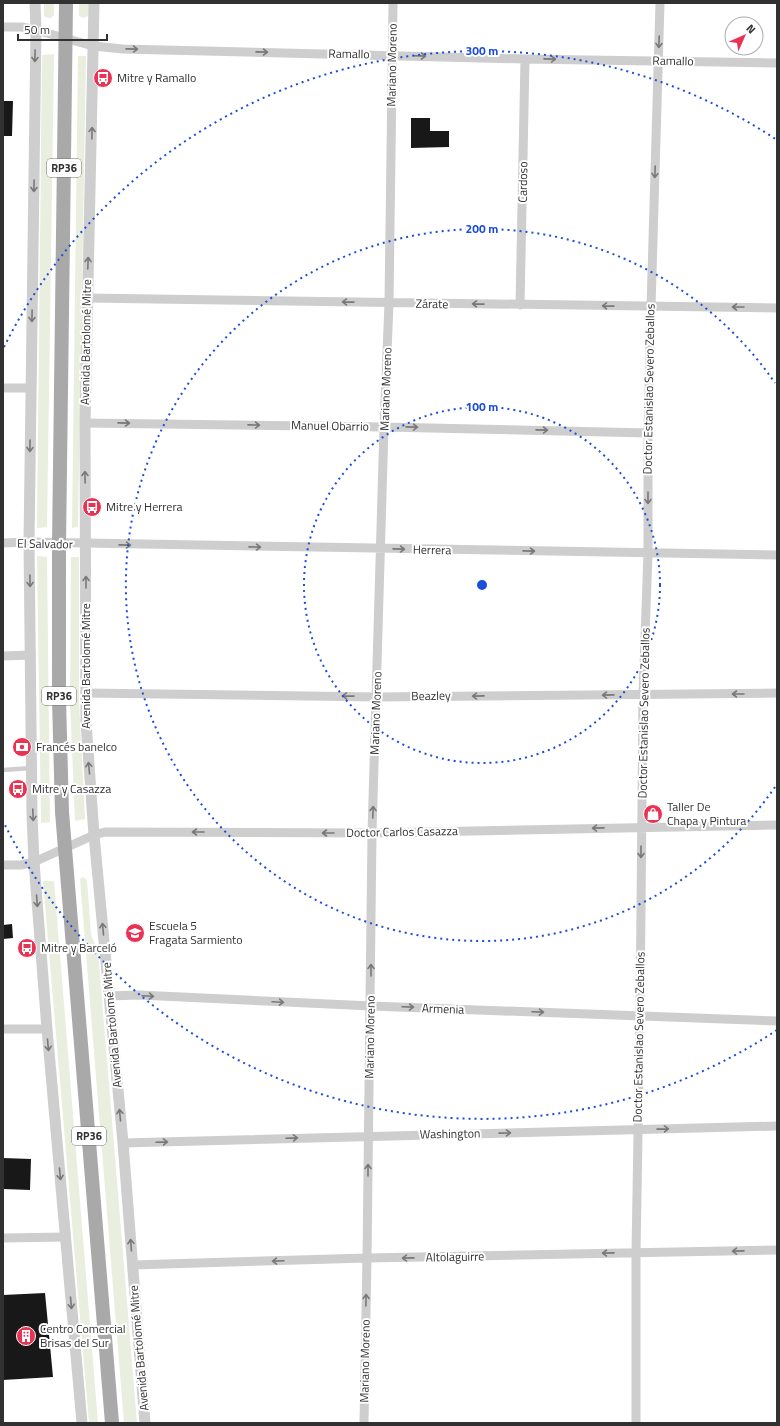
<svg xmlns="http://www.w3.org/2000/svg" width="780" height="1426" viewBox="0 0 780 1426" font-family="'Titillium Web',sans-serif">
<rect width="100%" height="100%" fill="#fff"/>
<path fill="#e9eedf" d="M44 3H54V15L51 18H48L44 16Z
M79 3H89L88 16 83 18 79 16Z
M54 54 47 527 37 528 42 55Z
M78 56H86L78 527 72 528Z
M37 556 47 557 50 822 41 823Z
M71 557H79V701L85 819 75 821 70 702Z
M83 877 87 880 91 935 98 951 137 1423H124L80 879Z
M43 881H54L98 1423H89Z"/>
<path fill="#181818" d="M3 101H13L12 136H3Z
M411 118H430V131H449V147L411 148Z
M12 924 13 938 3 939V925Z
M3 1158 31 1159 30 1190 3 1189Z
M45 1293 53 1377 3 1380V1295Z"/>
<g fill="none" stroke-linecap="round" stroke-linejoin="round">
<path stroke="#cecece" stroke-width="4.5" d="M3 770 32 768"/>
<path stroke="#cecece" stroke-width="9" d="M3 27H22L36 30 93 46 123 49 525 59 777 63
M87 298 777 308
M520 305 525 59
M3 388H31
M85 423 384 427 648 433
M3 543 29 542 777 555
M3 656 31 655
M85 693 377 697 777 693
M3 865H21L34 862 94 835 105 832 372 833 777 825
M109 996 139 995 371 1006 777 1021
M3 1029H47
M123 1143 777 1126
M3 1238 66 1237
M132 1265 367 1258 777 1250
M364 1423 367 1258 372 833 384 427 389 303 393 3
M636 1423V1253L640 1016 643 694 648 553V433L651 307 660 3"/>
<path stroke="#cecece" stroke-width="11" d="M35 3 36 30 29 542 32 815 34 862 47 1029 82 1423
M94 3 85 423 86 722 94 835 123 1143 145 1423"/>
<path stroke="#a9a9a9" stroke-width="14" d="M66 3 59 544V699L62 812 112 1423"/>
</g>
<defs><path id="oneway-shaft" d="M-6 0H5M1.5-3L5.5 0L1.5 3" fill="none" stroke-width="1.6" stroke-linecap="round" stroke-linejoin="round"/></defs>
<g stroke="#787878">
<use href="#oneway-shaft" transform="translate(659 42) rotate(92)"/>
<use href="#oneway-shaft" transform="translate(132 49) rotate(1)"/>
<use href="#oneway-shaft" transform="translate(262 52) rotate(1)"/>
<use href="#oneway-shaft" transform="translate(35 56) rotate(91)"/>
<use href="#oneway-shaft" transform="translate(420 56) rotate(2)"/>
<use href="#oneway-shaft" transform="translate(550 59) rotate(1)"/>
<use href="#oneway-shaft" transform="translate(92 133) rotate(-89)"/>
<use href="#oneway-shaft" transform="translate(655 172) rotate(92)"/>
<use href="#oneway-shaft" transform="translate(34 186) rotate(91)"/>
<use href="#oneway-shaft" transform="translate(88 263) rotate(-88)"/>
<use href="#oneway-shaft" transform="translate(348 302) rotate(-179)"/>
<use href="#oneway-shaft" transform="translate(478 304) rotate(-179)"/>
<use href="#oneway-shaft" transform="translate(608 306) rotate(-179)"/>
<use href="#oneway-shaft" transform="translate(738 307) rotate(-180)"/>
<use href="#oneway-shaft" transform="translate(32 316) rotate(91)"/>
<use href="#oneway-shaft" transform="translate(124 423) rotate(1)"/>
<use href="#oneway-shaft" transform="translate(254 425) rotate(1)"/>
<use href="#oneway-shaft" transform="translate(412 427) rotate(1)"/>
<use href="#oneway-shaft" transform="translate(542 430) rotate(1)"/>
<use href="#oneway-shaft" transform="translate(30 446) rotate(91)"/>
<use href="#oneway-shaft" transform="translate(85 477) rotate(-91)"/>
<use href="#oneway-shaft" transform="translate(648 498) rotate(90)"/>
<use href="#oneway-shaft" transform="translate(125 545) rotate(1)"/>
<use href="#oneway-shaft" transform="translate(255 547) rotate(1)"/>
<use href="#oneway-shaft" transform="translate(399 549) rotate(1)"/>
<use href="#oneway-shaft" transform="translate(529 551) rotate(1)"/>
<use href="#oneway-shaft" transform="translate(30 581) rotate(89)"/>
<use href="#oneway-shaft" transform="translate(86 582) rotate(-90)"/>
<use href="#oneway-shaft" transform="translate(738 694) rotate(180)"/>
<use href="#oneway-shaft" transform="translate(608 695) rotate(179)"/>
<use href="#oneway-shaft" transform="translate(348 696) rotate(-179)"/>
<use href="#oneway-shaft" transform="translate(478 696) rotate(179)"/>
<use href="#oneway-shaft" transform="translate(89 768) rotate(-95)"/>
<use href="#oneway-shaft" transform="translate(373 812) rotate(-88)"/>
<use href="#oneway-shaft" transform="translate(33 815) rotate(88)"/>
<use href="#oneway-shaft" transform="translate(598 828) rotate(179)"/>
<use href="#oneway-shaft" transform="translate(198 832) rotate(-180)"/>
<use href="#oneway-shaft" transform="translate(328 833) rotate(-180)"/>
<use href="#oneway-shaft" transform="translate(641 852) rotate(90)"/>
<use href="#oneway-shaft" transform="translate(37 901) rotate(86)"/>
<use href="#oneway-shaft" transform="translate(103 929) rotate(-95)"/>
<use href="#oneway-shaft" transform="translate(371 970) rotate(-90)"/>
<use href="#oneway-shaft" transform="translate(148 996) rotate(3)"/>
<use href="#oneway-shaft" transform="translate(278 1002) rotate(3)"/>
<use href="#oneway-shaft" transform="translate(408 1007) rotate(2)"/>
<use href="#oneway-shaft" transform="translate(538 1012) rotate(2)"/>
<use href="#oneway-shaft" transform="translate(48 1045) rotate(85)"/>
<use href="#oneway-shaft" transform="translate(120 1115) rotate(-95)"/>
<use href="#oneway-shaft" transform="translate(663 1129) rotate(-1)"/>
<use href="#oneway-shaft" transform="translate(505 1133) rotate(-1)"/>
<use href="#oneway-shaft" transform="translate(292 1138) rotate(-2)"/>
<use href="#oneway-shaft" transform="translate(162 1142) rotate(-2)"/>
<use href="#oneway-shaft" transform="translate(368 1170) rotate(-90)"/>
<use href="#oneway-shaft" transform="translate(60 1174) rotate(85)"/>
<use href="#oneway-shaft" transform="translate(131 1245) rotate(-94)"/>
<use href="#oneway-shaft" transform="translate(738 1251) rotate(179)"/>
<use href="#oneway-shaft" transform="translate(608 1253) rotate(179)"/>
<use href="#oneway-shaft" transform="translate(408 1258) rotate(179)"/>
<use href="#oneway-shaft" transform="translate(278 1261) rotate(178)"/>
<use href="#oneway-shaft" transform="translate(366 1300) rotate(-89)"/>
<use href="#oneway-shaft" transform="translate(71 1303) rotate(85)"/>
</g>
<g fill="none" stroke="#1d4ed8" stroke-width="2" stroke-dasharray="2 4">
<circle cx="482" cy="585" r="178"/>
<path d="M775 787A356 356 0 1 1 775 383"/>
<path d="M777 1030A534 534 0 0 1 4 823M4 347A534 534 0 0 1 777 140"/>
</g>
<defs>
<g id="bus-disc" transform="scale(1)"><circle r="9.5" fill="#e83354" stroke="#fff"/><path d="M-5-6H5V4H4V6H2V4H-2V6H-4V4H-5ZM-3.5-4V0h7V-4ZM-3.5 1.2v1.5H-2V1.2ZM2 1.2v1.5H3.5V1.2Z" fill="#fff"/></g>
<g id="bank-disc" transform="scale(1)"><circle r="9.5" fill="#e83354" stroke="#fff"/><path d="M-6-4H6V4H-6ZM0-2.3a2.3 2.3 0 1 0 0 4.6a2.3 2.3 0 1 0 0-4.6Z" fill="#fff"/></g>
<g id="shop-disc" transform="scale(1)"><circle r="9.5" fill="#e83354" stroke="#fff"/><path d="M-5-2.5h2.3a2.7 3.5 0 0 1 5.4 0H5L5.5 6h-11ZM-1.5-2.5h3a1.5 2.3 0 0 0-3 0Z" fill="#fff"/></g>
<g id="school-disc" transform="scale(1)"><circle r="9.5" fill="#e83354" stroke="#fff"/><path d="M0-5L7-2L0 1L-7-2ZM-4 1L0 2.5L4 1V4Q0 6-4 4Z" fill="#fff"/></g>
<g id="building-disc" transform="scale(1)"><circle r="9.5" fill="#e83354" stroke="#fff"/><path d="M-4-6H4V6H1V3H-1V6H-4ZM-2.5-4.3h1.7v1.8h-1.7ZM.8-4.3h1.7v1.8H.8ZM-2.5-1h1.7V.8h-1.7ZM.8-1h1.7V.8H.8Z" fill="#fff"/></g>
</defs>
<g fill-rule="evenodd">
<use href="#bus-disc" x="103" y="78"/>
<use href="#bus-disc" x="92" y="507"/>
<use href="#bank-disc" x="22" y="747"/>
<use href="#bus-disc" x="18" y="789"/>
<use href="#shop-disc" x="653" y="814"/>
<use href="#school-disc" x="135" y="933"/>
<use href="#bus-disc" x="27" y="948"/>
<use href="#building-disc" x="26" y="1336"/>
</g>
<g text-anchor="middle" stroke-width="4" stroke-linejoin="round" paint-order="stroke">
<g fill="#fff" stroke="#6f6f6f" stroke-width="1">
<rect x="47" y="159" width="34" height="18" rx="3"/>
<rect x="42" y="687" width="34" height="18" rx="3"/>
<rect x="72" y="1127" width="34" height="18" rx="3"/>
</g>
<g font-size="11" font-weight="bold" fill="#313131">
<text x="64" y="172">RP36</text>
<text x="59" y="700">RP36</text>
<text x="89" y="1140">RP36</text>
</g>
<g font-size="12" fill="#313131" stroke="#fff">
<text transform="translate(349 54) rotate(1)" y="4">Ramallo</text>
<text transform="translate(673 61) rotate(1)" y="4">Ramallo</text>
<text transform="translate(392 65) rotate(-89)" y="4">Mariano Moreno</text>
<text transform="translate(523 182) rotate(-89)" y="4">Cardoso</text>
<text transform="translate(432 304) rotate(1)" y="4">Zárate</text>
<text transform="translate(86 342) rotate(-89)" y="4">Avenida Bartolomé Mitre</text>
<text transform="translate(386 389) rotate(-88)" y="4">Mariano Moreno</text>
<text transform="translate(649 389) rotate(-89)" y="4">Doctor Estanislao Severo Zeballos</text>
<text transform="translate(330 426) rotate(1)" y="4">Manuel Obarrio</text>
<text transform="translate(45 544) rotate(1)" y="4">El Salvador</text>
<text transform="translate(432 550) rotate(1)" y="4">Herrera</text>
<text transform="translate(86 666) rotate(-90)" y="4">Avenida Bartolomé Mitre</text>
<text transform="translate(431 696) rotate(-1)" y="4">Beazley</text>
<text transform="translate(376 713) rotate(-88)" y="4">Mariano Moreno</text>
<text transform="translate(644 713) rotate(-89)" y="4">Doctor Estanislao Severo Zeballos</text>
<text transform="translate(402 832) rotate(-1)" y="4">Doctor Carlos Casazza</text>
<text transform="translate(443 1009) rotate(2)" y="4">Armenia</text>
<text transform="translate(112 1025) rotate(-95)" y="4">Avenida Bartolomé Mitre</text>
<text transform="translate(370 1037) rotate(-89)" y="4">Mariano Moreno</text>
<text transform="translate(639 1037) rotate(-89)" y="4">Doctor Estanislao Severo Zeballos</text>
<text transform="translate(450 1134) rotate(-1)" y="4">Washington</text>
<text transform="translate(455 1257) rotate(-1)" y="4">Altolaguirre</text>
<text transform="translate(139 1348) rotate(-95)" y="4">Avenida Bartolomé Mitre</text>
<text transform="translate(365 1361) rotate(-89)" y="4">Mariano Moreno</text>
</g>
<g font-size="12" fill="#313131" stroke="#fff" text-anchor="start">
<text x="117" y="82">Mitre y Ramallo</text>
<text x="106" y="511">Mitre y Herrera</text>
<text x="36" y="751">Francés banelco</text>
<text x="32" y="793">Mitre y Casazza</text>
<text x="667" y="811">Taller De<tspan x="667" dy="14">Chapa y Pintura</tspan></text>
<text x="149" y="930">Escuela 5<tspan x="149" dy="14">Fragata Sarmiento</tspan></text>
<text x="41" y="952">Mitre y Barceló</text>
<text x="40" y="1333">Centro Comercial<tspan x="40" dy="14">Brisas del Sur</tspan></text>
</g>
</g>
<circle cx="482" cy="585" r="6" fill="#1d4ed8" stroke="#fff" stroke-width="2"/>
<g font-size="12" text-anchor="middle" font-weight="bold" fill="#1d4ed8" stroke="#fff" stroke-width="4" stroke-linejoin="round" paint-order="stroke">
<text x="482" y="55">300 m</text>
<text x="482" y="233">200 m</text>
<text x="482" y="411">100 m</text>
</g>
<rect width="780" height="1426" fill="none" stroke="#313131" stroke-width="8"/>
<g transform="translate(744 36) rotate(45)"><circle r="19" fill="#ffffff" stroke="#adadad"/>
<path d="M0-3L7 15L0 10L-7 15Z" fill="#e83354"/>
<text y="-6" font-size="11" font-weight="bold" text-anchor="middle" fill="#313131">N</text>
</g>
<path d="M18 34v6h89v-6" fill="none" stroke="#313131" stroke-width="2"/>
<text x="24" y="34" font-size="12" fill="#313131" stroke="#ffffff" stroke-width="3" paint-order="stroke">50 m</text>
</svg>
